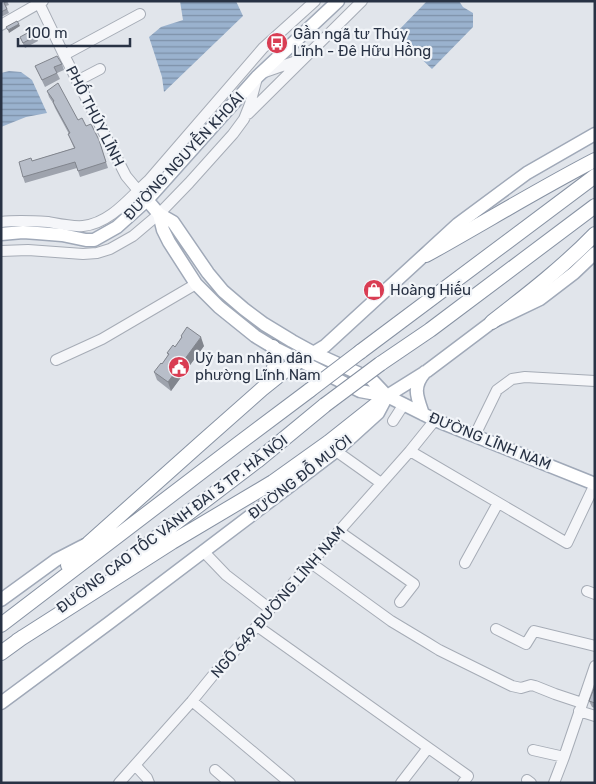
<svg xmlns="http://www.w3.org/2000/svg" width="596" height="784" viewBox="0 0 596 784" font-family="Rubik,sans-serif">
<defs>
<pattern id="water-rules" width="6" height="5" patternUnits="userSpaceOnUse" patternTransform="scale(1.25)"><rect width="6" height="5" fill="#9ab2ce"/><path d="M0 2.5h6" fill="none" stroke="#7e91a9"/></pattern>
</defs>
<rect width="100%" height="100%" fill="#e1e5eb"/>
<path fill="url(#water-rules)" d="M180 1H236L243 16 164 92 162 77 149 37 161 27 183 20Z
M427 1H459L463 7 473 13V27L432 69 395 34Z
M9 71 21 72 32 80 47 113 26 117 1 127V73Z"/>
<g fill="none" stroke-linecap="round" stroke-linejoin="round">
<g stroke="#a6acb6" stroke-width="12">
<path id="minor" d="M38 1 64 55 126 176 141 194
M1 25 43 1
M64 55 140 14
M262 73 302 59
M77 81 100 69
M248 114 362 1
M1 222C17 220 33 221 48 222 59 224 72 227 83 226 111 223 130 197 149 180L263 48 315 1
M1 251 28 250 83 254 97 253 110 249 133 236 159 214 189 183 233 134 244 119 250 104 257 78
M56 360 102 339 196 284
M393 421 404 404
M475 435 497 390 512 379 525 377 595 381
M336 451 381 483
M410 451 567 543 595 484
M340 532 414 584 400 602
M203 551 226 575 270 609
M311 563 391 621 426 642 439 650 512 686 521 688 531 685 535 686 555 694 582 703
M465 563 498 503
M587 591 595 594
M257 626 468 776 463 783
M496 629 526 644 534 631 595 646
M192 701 290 783
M579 711 595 716
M533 750 564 757
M135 765 147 778 149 783
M215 770 230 783
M527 780 531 783
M119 783 192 701 214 674 257 626 270 609 410 451 435 420
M401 783 428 748
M554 783 564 757 595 666"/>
</g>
<g stroke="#a0a9b8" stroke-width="15">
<path id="major" d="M147 200 159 214 173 222 208 273 223 291 244 309 264 324 292 341 314 353 371 379 387 396
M159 214 163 230 169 242 196 284 219 307 255 336 273 347 360 391 387 396 435 420 595 484
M1 234 23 232 37 233 62 235 86 240H94L117 227 147 200 257 77 338 1
M300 361 325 346 458 224 527 173 595 134
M423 414C417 397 412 387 425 372
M1 600 56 560 85 545
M1 703 109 623 336 451 378 413 387 396 427 371 492 322 540 299 574 273 595 253"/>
</g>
<g stroke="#8792a3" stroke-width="16">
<path id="highway" d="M426 255C482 224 537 190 595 160
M492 322C528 294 563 267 595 234
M360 352 595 176
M380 364 430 330 595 206
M266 383C274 371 279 360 273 347
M68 565 89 543 201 443 262 389 292 365 300 361
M115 569 257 461 325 405
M1 625 238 444 310 390
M17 641 172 542 273 482 329 442 387 396
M1 653 23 637"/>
</g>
<use href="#minor" stroke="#f5f6f9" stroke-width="10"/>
<use href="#major" stroke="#fff" stroke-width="12"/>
<use href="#highway" stroke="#fff" stroke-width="14"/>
<g stroke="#8792a3" stroke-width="16" stroke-linecap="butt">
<path id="highway-bridge" d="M310 390 360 352
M325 405 380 364"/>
</g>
<use href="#highway-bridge" stroke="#fff" stroke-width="14"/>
</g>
<path fill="#9ea3ad" d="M1 1H7L9 5 6 6 9 13 1 17Z
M36 36 38 41 25 48 20 37Z
M62 64 64 70 57 73 60 79 45 87 35 66Z
M47 91 78 120 86 126 99 140 108 168 80 177 77 168 25 183 23 177 32 161 74 148 68 134H69L55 108 53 103 49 97Z
M181 336 204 346 171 391 157 380 154 372 162 364 168 355 167 353 175 347 181 338Z
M595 686V708L592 707 589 701Z"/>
<path fill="#81858d" d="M19 24 20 26 9 33 8 30Z
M201 337 204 346 171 391 168 382Z"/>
<path fill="#b8bec9" stroke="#81858d" d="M1 1H7L4 3 7 9 1 12Z
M17 21 19 24 8 30 6 27Z
M33 30 36 36 23 43 20 37Z
M57 56 62 64 54 67 57 73 42 80 35 66Z
M58 83 78 120 82 118 86 126 91 124 99 140 106 162 78 171 75 162 23 177 19 162 31 158 32 161 75 148 68 134 70 133 53 102 54 101 47 91Z
M187 327 201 337 168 382 154 372 161 363 162 364 169 354 167 353 173 345 175 347 182 337 181 336Z
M595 686V703L589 701Z"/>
<defs>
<g id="bus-disc" transform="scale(1.125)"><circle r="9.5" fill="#d93d53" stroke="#f1f4f8"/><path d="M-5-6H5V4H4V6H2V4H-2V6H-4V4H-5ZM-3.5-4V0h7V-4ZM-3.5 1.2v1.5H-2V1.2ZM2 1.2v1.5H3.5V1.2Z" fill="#fff"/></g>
<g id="shop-disc" transform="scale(1.125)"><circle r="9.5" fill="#d93d53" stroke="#f1f4f8"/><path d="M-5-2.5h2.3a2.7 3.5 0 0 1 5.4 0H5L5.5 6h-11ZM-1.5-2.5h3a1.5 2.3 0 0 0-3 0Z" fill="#fff"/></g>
<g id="civic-disc" transform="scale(1.125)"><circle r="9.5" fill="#d93d53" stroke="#f1f4f8"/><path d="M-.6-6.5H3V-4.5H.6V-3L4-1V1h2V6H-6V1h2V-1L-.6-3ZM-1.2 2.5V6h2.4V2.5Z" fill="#fff"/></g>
</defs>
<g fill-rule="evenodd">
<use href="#bus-disc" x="277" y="43"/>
<use href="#shop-disc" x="374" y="290"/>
<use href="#civic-disc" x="179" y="367"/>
</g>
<g text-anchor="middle" stroke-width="4.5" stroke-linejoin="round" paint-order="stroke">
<g font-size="15" fill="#283244" stroke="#f1f4f8" text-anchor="start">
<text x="293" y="39">Gần ngã tư Thúy<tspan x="293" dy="17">Lĩnh - Đê Hữu Hồng</tspan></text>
<text x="390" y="295">Hoàng Hiếu</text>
<text x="195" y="363">Uỷ ban nhân dân<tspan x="195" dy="17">phường Lĩnh Nam</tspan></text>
</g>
<g font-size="15" fill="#283244" stroke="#f1f4f8">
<text transform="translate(95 116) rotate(63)" y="5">PHỐ THÚY LĨNH</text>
<text transform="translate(184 156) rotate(-47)" y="5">ĐƯỜNG NGUYỄN KHOÁI</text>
<text transform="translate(490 441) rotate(22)" y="5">ĐƯỜNG LĨNH NAM</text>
<text transform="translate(300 477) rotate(-38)" y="5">ĐƯỜNG ĐỖ MƯỜI</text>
<text transform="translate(172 524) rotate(-37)" y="5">ĐƯỜNG CAO TỐC VÀNH ĐAI 3 TP. HÀ NỘI</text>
<text transform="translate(278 602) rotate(-49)" y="5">NGÕ 649 ĐƯỜNG LĨNH NAM</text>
</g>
</g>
<rect width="596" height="784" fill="none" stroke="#283244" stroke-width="5"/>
<path d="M18 38v8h112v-8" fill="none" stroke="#283244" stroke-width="2.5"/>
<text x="25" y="38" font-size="15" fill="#283244" stroke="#f1f4f8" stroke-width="4" paint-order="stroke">100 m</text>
</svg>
